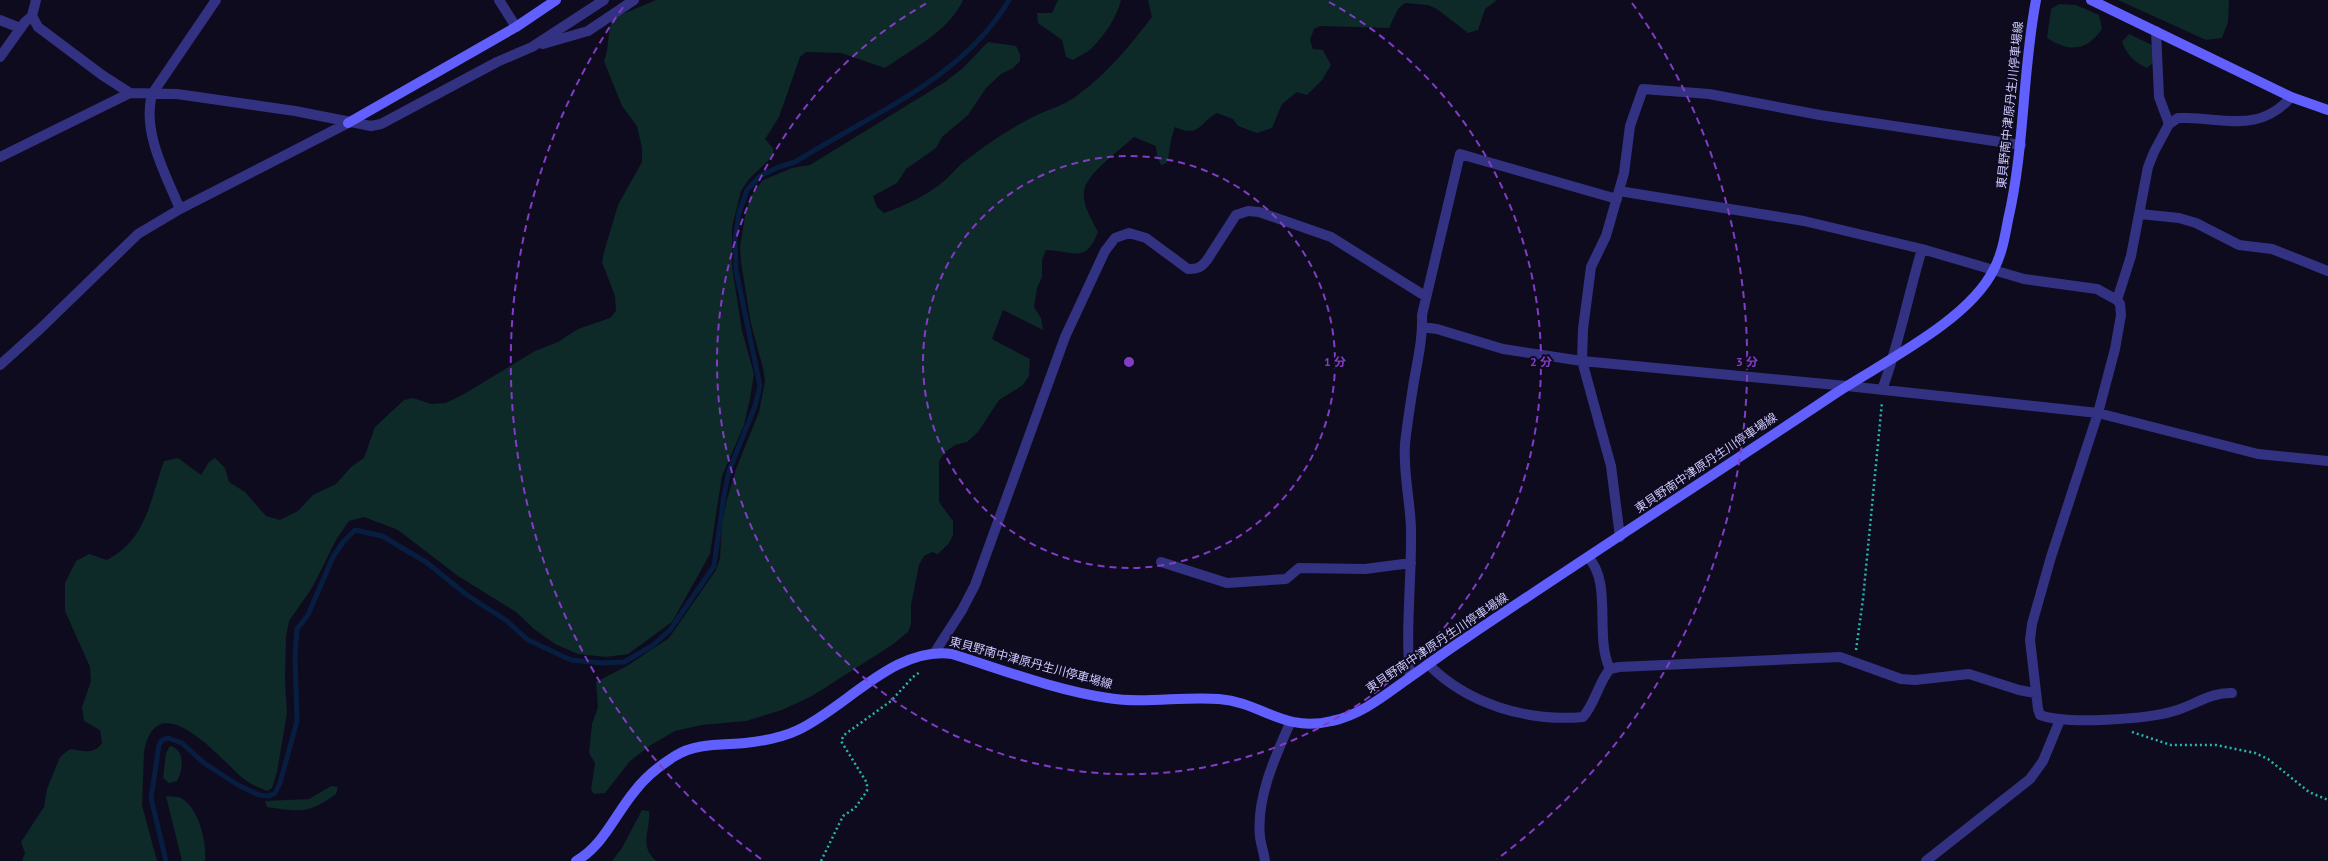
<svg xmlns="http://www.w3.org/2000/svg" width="2328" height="861" viewBox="0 0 2328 861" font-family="'PT Sans','Noto Sans JP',sans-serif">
<rect width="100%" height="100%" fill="#0e0b1f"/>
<path fill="#0d2928" d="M656 0H963C949 31 912 49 885 68L841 53 806 52 800 57 779 117 765 139 773 148V156L749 179 741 191 732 227V267L742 331 754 374 750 399 744 425 722 476 710 554 672 622 628 654 606 657 578 654 555 644 534 629 516 612 458 576 398 530 364 517 349 521 336 540 312 588 289 621 286 637 285 680 287 713 277 772 272 788 267 791C257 787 246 782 238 774 216 753 156 685 144 752L142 805 157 861H22L25 853 21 842 44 807 47 789 60 757 70 749C83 751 94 755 102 743L100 730 84 721 82 707 91 681 90 667 65 611V583L76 561 89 554 107 560C147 539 150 500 164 461L178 458 201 475 209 462 215 458 225 468 229 482 245 492 266 516 280 520 298 511 313 495 336 484 351 467 364 458 375 427 404 400 413 398 431 404 446 403 464 394 535 351 558 342 578 329 610 318 616 311 615 296 602 262 604 252 618 205 642 162V148L637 126 622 106 604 61C610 46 607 31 613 18Z
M1058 0H1121C1117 17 1104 36 1092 48 1087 53 1079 56 1073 60L1066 57 1062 40 1038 23 1037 13H1052Z
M1148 0H1497L1485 9 1478 30 1468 33 1437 9 1428 5 1405 3 1398 9 1389 28 1320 26 1314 29 1310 40 1313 49 1323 50 1331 65 1322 80 1307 95 1297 92 1282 104 1272 128 1257 133 1238 126 1233 119 1217 113C1199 123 1200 138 1175 127 1170 139 1170 151 1167 163L1161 165 1157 156 1156 146 1134 137C1120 150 1087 173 1084 191 1082 205 1092 220 1098 232 1085 264 1076 251 1046 250L1042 260V277L1037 288 1034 307 1041 318 1043 330 1003 310 992 339 1030 359 1029 376 1023 385 999 400 978 432 967 442 955 445 945 452 939 461V502L953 521V535L949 543 938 554 932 552 924 556 919 565 911 605V624L908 632 892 645 812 696 782 710 746 721 702 725 675 731 651 745 630 761 605 793 594 794 591 790 595 763 589 753 592 724 598 707 596 682 627 666 669 638 716 570 720 558 722 524 727 499 736 469 759 412 765 381 763 368 751 324 741 262 740 247 745 216 750 197 763 180 792 168 810 165 945 82 963 68 988 42 1016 46 1020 54V61L1013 68 1001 74 986 88 968 115 942 137 936 148 906 169 897 183 873 196 877 207 884 213C903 207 931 193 945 180 952 174 958 166 965 161 987 144 1013 126 1039 114 1053 108 1067 104 1079 94 1108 73 1130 45 1152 17Z
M2118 0H2229L2228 22 2222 38 2206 40Z
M2059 4 2076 5 2099 15 2102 29C2086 52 2069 52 2047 38L2051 9Z
M2129 34 2152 45 2153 63 2147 68C2134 62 2127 55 2122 42Z
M170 746C186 750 183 771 177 781L169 783 163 778 166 753Z
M331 786 338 787 336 794C308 814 301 812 267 807L265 801 309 799Z
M166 796C170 797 178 796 181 798 199 808 207 843 205 861H182Z
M642 810 649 811C651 832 638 844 656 861H612L622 848Z"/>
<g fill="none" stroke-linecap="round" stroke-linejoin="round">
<path stroke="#071e41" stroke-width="5" d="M166 861 151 798 159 745 162 740 168 738 182 743 204 763 238 785 259 795 269 796 275 793 280 783 297 721 295 656 297 629 308 615 333 557 343 542 355 530 382 536 426 562 467 595 507 621 528 640 571 660 602 663 624 662 652 646 670 630 714 566 724 495 729 471 755 406 760 386 736 270 735 240 739 213 747 190 760 176 779 167 795 162C868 116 964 78 1009 0"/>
<path stroke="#24b8ac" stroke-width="2.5" stroke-dasharray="2 3" stroke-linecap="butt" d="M1856 650 1863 599 1882 402
M2132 732 2171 745H2216L2255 753 2268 759 2309 792 2328 800
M821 861 843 816 855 808 867 791V783L841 741 844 735 891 701 913 677 920 672"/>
<path stroke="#333282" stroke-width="10" d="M2156 31 2159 97 2169 124
M1588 557C1613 583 1594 637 1610 669"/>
<path stroke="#333282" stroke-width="10" d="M499 0 516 27
M32 16 38 27 102 75 130 93
M0 20 20 28
M543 44 588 31 634 0
M0 57 25 22 32 16 36 0
M0 157 130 93 177 94 295 111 371 126 381 124 497 62 532 47 604 0
M1619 191 1804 221 1922 249 2024 279 2097 289 2117 300 2120 304 2121 315 2115 349 2098 413 2051 557 2032 624 2030 640 2038 709 2040 715C2067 725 2147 719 2174 711 2195 705 2211 692 2232 693
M180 209C165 173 142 132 152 94L216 0
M2140 214 2179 218 2196 223 2239 245 2272 249 2328 271
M2117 300 2131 256 2148 167 2154 152 2169 124 2178 118H2187C2228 119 2261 132 2291 97
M1422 327 1437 329 1503 349 1582 361 1847 386 2098 413 2258 454 2328 461
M0 365 40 329 138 234 180 209 348 123
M1882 390C1899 344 1908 296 1922 249
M1620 537 1611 466 1582 361 1583 329 1591 267 1606 236 1624 173 1630 126 1643 89 1709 94 1820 115 2021 145
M1161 562 1227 583 1286 579 1299 568 1365 569 1411 563
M935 652 962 610 975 585 1065 337 1105 251 1115 238 1129 233 1146 238 1188 269C1197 269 1201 268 1207 260L1236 215 1248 211 1259 212 1331 237 1425 296
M1428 664C1467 704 1528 722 1583 717 1596 702 1598 683 1610 669L1619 667 1840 657 1901 679 1915 680 1969 674 2019 690 2035 693
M1410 677C1405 629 1412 578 1411 528 1410 500 1403 472 1405 444 1407 425 1410 406 1413 387 1417 362 1423 340 1422 315L1460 154 1617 199
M1265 861C1264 853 1261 845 1260 837 1256 799 1275 757 1290 723
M1926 861 2030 779 2043 761 2060 720"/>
<path stroke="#6160ff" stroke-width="10" d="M2091 0 2291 97 2328 110
M348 123 516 27 556 0
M576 861C603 846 615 815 634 792 645 777 659 766 675 756 695 743 722 745 745 743 764 741 781 738 798 730 847 707 894 646 952 654 1003 670 1055 690 1108 698 1145 704 1182 696 1219 699 1262 702 1282 733 1332 721 1361 715 1385 695 1409 678 1427 665 1445 652 1463 640 1586 557 1710 477 1833 395 1881 363 1969 321 1994 269 2002 254 2005 236 2008 220 2025 147 2022 73 2036 0"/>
</g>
<g fill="none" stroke="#833cc5" stroke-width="2" stroke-dasharray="7 5">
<circle cx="1129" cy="362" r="206"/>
<path d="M1329 2A412 412 0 1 1 929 2"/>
<path d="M761 859A618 618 0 0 1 626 3M1632 3A618 618 0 0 1 1497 859"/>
</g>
<g text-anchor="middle" stroke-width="4" stroke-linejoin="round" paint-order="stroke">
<g font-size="12" fill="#cec9ff" stroke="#0e0b1f">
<text transform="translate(2010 105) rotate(-84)" y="4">東貝野南中津原丹生川停車場線</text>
<text transform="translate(1706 463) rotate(-34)" y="4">東貝野南中津原丹生川停車場線</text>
<text transform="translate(1437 643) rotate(-34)" y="4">東貝野南中津原丹生川停車場線</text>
<text transform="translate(1031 663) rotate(15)" y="4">東貝野南中津原丹生川停車場線</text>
</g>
</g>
<circle cx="1129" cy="362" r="6" fill="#833cc5" stroke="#0e0b1f" stroke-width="2"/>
<g font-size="12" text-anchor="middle" font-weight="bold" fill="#833cc5" stroke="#0e0b1f" stroke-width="4" stroke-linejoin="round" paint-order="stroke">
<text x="1335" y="366">1 分</text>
<text x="1541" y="366">2 分</text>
<text x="1747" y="366">3 分</text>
</g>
</svg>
